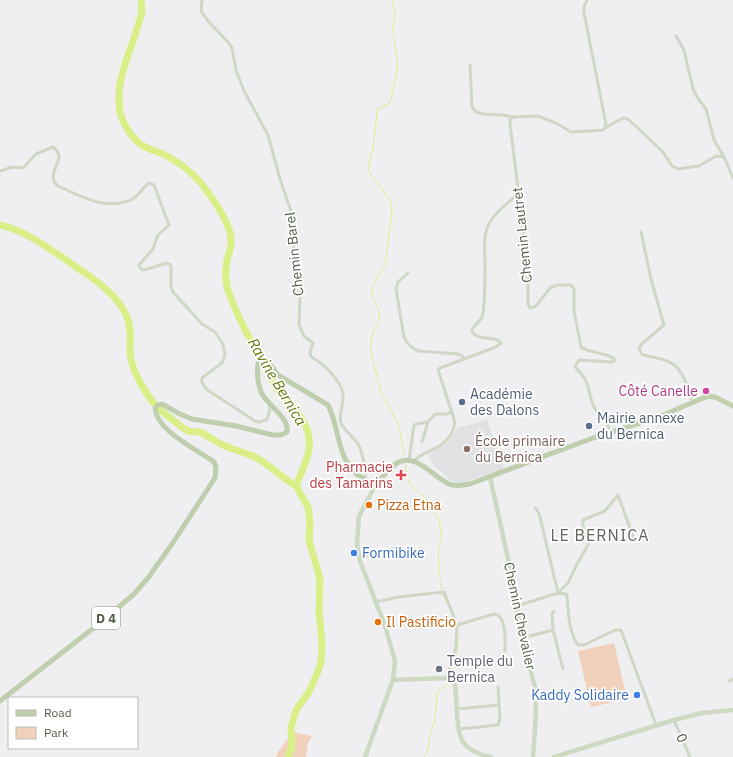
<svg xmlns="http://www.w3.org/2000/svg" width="733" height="757" font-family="'IBM Plex Sans',sans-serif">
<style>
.education{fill:#e0e1e3}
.green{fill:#f1d0bc}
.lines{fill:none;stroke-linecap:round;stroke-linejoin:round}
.stream{stroke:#daef88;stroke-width:1}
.river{stroke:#daef88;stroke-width:7}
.street{stroke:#cfd8c5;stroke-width:3}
.secondary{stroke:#cdd9c1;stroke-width:4.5}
.primary{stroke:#bfcfae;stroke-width:5}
.hotel-dot{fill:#d1479c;stroke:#fff;stroke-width:1.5}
.service-dot{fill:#5c6f8a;stroke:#fff;stroke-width:1.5}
.education-dot{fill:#8d6e63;stroke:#fff;stroke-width:1.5}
.health-dot{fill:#e0444e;stroke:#fff;stroke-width:1.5}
.food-dot{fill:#e8710a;stroke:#fff;stroke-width:1.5}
.shop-dot{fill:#3f7fe0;stroke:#fff;stroke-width:1.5}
.worship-dot{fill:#6b7280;stroke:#fff;stroke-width:1.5}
.labels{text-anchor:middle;stroke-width:3.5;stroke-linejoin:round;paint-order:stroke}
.shield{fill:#fff;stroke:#878e7e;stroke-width:1}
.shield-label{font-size:13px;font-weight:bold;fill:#535e47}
.street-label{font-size:14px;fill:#535e47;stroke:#fff}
.hotel-label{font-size:14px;fill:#b23c85;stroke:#fff;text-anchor:end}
.service-label{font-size:14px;fill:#4e5e75;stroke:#fff;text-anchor:start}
.education-label{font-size:14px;fill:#785e54;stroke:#fff;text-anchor:start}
.health-label{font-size:14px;fill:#be3a42;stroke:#fff;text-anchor:end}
.food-label{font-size:14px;fill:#c56008;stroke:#fff;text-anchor:start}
.shop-label{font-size:14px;fill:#366cbe;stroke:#fff;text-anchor:start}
.worship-label{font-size:14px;fill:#5b616d;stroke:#fff;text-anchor:start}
.water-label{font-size:15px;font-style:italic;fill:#62780a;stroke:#fff}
.quarter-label{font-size:16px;letter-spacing:1px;fill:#60655c;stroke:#fff}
</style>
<rect width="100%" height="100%" fill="#efeff2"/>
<polygon class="education" points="487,420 504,469 462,483 453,482 433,465 428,454 447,443 457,428"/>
<g class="green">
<polygon points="614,643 627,699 591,707 578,651"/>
<polygon points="293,732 312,736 308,743 306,757 276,757 278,752"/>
</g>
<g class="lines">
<g class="stream">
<polyline points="393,0 395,15 393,31 397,57 397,71 390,103 378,109 377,113 374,140 373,150 369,163 368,171 390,200 392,211 385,265 375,281 372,290 373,298 378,309 380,319 373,332 370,346 371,351 380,390 399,426 404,455"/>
<polyline points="405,464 407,476 411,485 427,500 439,520 442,537 438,549 439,575"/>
<polyline points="440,579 441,589"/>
<polyline points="442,594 447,603"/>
<polyline points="450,676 458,648 458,635"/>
<polyline points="424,757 429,747 430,734 435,721 437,692 445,686 449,681"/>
</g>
<g class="river">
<path d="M141,0L142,12L139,22C131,53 111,86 122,119C126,129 135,142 145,147C153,151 164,153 172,159C186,167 200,180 209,194C217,205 231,226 231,240C232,247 228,254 227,261C225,272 225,283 229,293C239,321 254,347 268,372C272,378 274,385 278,390C289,404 303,415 308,432C313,455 303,465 296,486L308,507L310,523L309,540L320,579L319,611L322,642L321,663L317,674L309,692L298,707L295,713L291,728L292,747L288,757"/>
<path d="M0,225C26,231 47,247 69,262C90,277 117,292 127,317C132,329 130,341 130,353C132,372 145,393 157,407C160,410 185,430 188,431C192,432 198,431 202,433C210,437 216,442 223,445C233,450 245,452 255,457C269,464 282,478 296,486"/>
</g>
<g class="street">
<path d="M202,0L201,11L208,21L228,42L232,48L236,70L244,91L268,135L280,179L292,214V235L300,297L299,325L304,336L313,343L310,352L311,357C323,363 342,381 343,395C344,405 338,414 341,423C344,431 354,437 358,444C363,453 366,470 365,480"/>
<polyline points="676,36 684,50 693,89 697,97 706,109 714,140 724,157"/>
<polyline points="470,65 472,107 476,112 483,114 503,115 513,117 538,116 558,124 571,132 603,130 605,128 606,124 584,13 584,7 587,0"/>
<path d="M513,117L510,120V124L528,270V305L530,308L536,306L550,288L557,285H571L574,289V311L581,347C590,354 609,352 615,360L612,362L579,360L575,366C578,372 584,375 586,381C590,391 590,400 595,409C600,417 608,422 611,433"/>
<polyline points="605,128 623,118 628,119 663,152 672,166 678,169 699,166 716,156 724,157 733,178"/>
<path d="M0,171L12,167L23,168L36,154L53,147C68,158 49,169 54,181C56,187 63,188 69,191C88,200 107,208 128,201C137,199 142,188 149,183L154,185L169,225L158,235L153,249L139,265L141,269L144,270L167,263L171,265V287L173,292L202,324L215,332L223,344L225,355L222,363L202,378V382L206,389L255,421L260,422L267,419L269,413L270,404"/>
<path d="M641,232L651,279L664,325L643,343L639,348L641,353L643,355C651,357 660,358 667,361C684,367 687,387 692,402"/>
<path d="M408,273L398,282L396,289L404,337C407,344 411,348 418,351L458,354L462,356L464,359"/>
<polyline points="422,442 428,422 435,414 446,414 452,412"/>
<polyline points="409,461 414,425 416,424 428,422"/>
<path d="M413,462C424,449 441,451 451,434C454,428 455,425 454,419L438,370L440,368L496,347L501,343L498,340C489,337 478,340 472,332V329L481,319L483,314C485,298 485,281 485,264C485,250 482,235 490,222C496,211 509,202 519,193"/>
<polyline points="535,508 539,513 558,593"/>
<polyline points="359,557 400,547"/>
<path d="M558,593L568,583L576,566L588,545C589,537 581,529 583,520L605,511L618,495L634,539"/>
<polyline points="376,602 398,597 444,592 457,625 456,647 447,678"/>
<path d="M517,606L558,593L566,594L567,596C568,610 569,634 578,645H584L615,630H621L656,725"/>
<path d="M457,625L494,614C507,615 505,641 505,651"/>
<polyline points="553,630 552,614 554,611"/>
<polyline points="522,638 553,630 563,669"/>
<polyline points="729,681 733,679"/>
<polyline points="498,687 499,705"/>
<polyline points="457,709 499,705 500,719 498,725 459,729"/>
<polyline points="674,720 690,757"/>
</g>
<g class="secondary">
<polyline points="490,477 511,572 522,638 535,687 536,713 533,757"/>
<path d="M393,680L447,678L453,680L455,686C457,700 456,725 461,738C465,749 480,755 491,757"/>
<polyline points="365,757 393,680 395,661 385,626 360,561 357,544 359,516 375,486"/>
<polyline points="554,757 674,720 702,713 733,710"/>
</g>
<path class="primary" d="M0,701L100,623L134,594L148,578L170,547L215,478L216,467L214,462C198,450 156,431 155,408L158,405L162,404L180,414L192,419L236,426L273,435H281L287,432C290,419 268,405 262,394C257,384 257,373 258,363L262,359L267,360L278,375L328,405C338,424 337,449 350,467C356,476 367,481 375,486C382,478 388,468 397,463C416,452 433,477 449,484C455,487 463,485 470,484L593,438L661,416L703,398L710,396L717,398L733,406"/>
</g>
<circle class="hotel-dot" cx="706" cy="391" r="4"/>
<g class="service-dot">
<circle cx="462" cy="402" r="4"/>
<circle cx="589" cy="426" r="4"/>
</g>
<circle class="education-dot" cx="467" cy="449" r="4"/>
<path class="health-dot" d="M399 469h4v4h4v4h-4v4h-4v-4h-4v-4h4z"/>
<g class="food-dot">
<circle cx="369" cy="505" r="4"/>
<circle cx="378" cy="622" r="4"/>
</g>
<g class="shop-dot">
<circle cx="354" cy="553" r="4"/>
<circle cx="637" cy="695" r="4"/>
</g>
<circle class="worship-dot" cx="439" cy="669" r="4"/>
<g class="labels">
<rect class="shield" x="92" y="607" width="28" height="22" rx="3"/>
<g class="shield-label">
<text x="106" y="623">D 4</text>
</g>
<g class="street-label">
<text transform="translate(522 235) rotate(-96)" y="5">Chemin Lautret</text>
<text transform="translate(294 254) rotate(-96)" y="5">Chemin Barel</text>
<text transform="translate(520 616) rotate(78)" y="5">Chemin Chevalier</text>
<text transform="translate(682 738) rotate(67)" y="5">0</text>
</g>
<g class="hotel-label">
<text x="698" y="396">Côté Canelle</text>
</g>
<g class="service-label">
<text x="470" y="399">Académie<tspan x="470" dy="16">des Dalons</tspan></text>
<text x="597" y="423">Mairie annexe<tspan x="597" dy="16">du Bernica</tspan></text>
</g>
<g class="education-label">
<text x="475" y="446">École primaire<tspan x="475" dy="16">du Bernica</tspan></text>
</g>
<g class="health-label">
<text x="393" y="472">Pharmacie<tspan x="393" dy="16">des Tamarins</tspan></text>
</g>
<g class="food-label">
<text x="377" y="510">Pizza Etna</text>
<text x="386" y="627">Il Pastificio</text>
</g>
<g class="shop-label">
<text x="362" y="558">Formibike</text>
<text x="629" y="700" text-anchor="end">Kaddy Solidaire</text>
</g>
<g class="worship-label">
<text x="447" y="666">Temple du<tspan x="447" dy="16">Bernica</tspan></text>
</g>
<g class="water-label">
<text transform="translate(277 382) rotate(59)" y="5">Ravine Bernica</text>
</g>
<g class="quarter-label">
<text x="600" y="541">LE BERNICA</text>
</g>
</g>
<rect x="8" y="697" width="130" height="52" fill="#ffffff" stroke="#babfb5"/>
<rect x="16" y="710" width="20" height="6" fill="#bfcfae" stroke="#babfb5"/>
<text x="44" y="717" font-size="12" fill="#535e47">Road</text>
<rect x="16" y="727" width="20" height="12" fill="#f1d0bc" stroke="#babfb5"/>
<text x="44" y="737" font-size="12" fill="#535e47">Park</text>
</svg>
